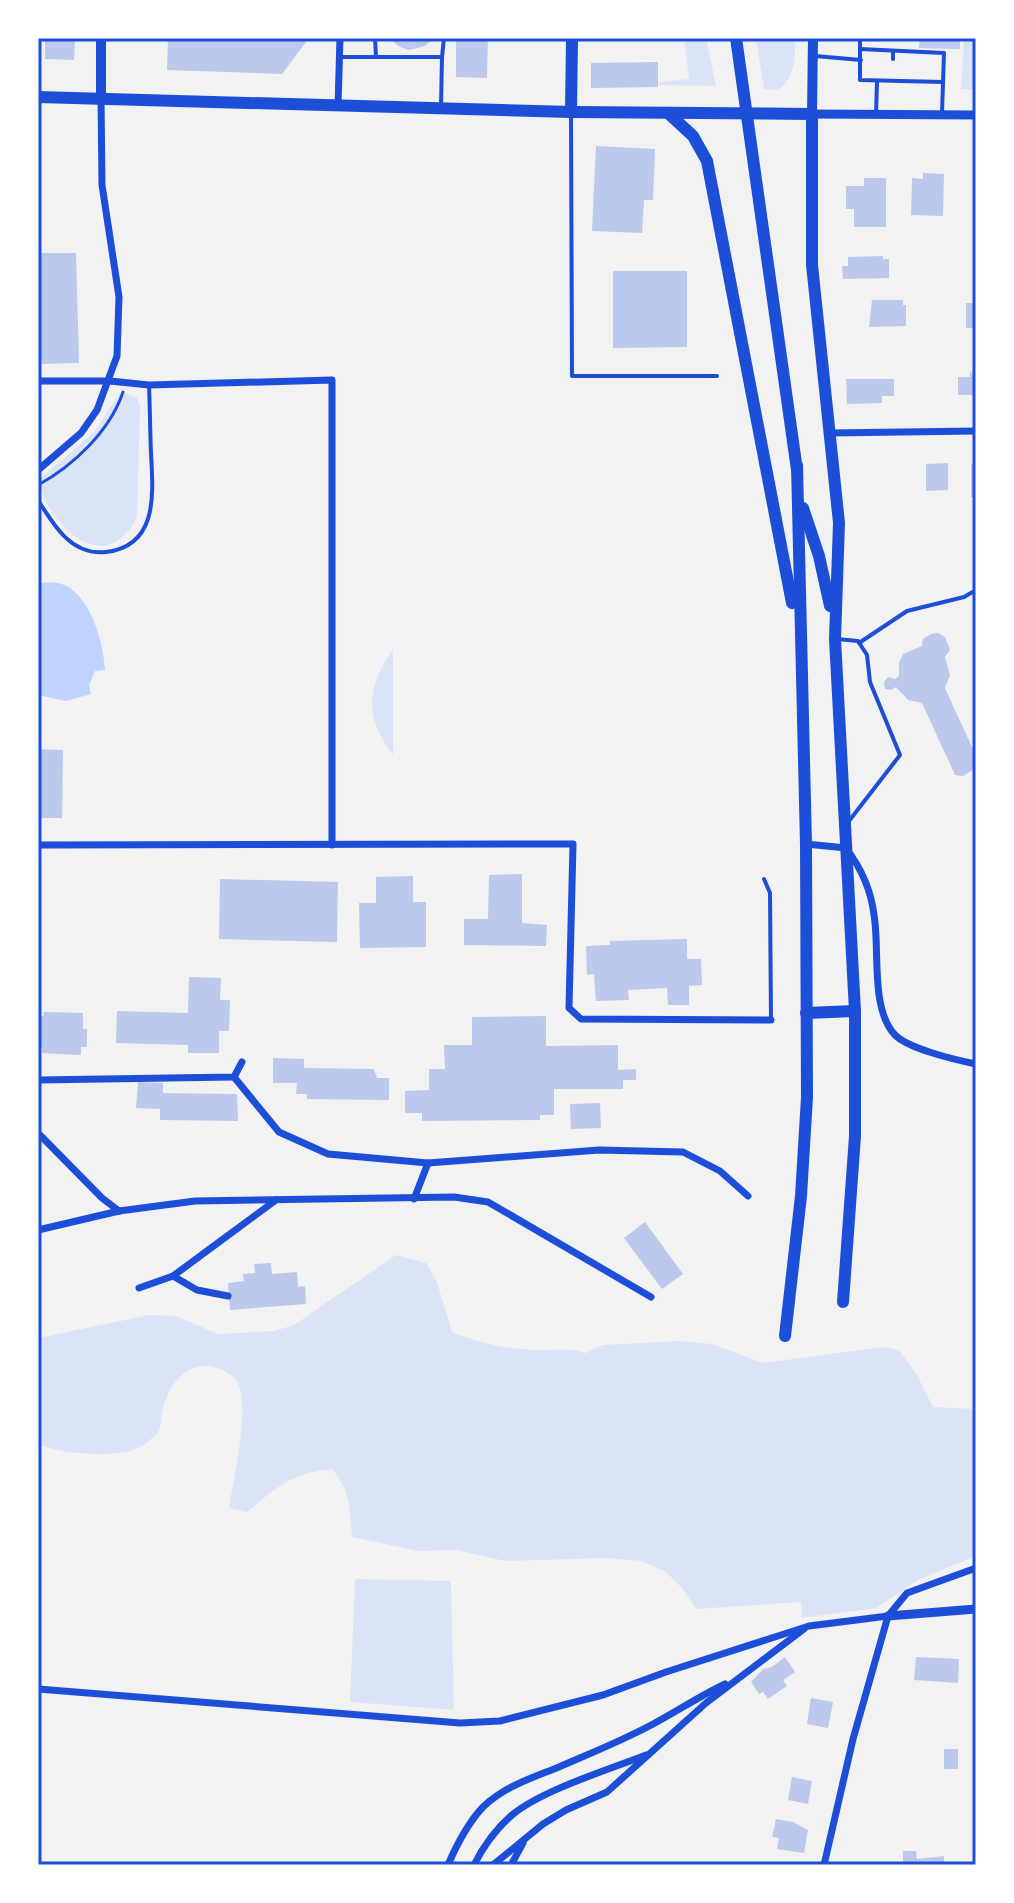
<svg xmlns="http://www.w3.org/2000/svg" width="1014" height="1903" font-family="Manrope,sans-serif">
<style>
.green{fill:#dbe4f7}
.water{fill:#bfd3fe}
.building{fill:#bdc9ec}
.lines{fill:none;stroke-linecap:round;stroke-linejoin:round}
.path{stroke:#1d4ed8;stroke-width:3}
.service{stroke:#1d4ed8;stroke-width:4}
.minor{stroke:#1d4ed8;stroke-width:7}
.tertiary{stroke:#1d4ed8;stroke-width:9}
.secondary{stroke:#1d4ed8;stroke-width:10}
.primary{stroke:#1d4ed8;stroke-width:12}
.neatline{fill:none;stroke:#1d4ed8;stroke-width:3}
</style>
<rect width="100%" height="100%" fill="#f2f2f2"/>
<g class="green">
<polygon points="684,38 706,38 716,86 659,85 660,82 689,79"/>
<path d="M756,38H795C795,59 796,76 778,90L764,89Z"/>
<polygon points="964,38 976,38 976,90 961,89"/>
<path d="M119,394H129L137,398L140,406L137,517C117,558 83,552 58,520C49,508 40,494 40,479L95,431Z"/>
<path d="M393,649V755C364,716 366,689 393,649Z"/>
<path d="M396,1255L426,1263L437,1282L452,1332C479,1343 506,1349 535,1350C557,1351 563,1347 586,1353L603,1345L679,1341L712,1344L763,1363L883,1347L899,1350L917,1375L933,1407L976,1409V1556L918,1580L876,1608L802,1618L801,1602L696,1609L682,1588L666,1572L641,1561L606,1558L505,1561L456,1550L418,1551L352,1537C350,1509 351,1492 332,1469C293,1472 276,1488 247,1512L229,1508C233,1481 252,1401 236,1380C229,1371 214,1365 203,1366C179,1369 167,1390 162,1413C161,1418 161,1427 159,1431C156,1435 145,1445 140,1447C118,1459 60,1454 38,1444V1338L149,1315L176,1316L218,1334L274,1331L294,1325Z"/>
<polygon points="355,1579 451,1581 454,1710 350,1702"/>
</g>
<path class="water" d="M38,583C44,583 52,582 58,583C89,589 104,643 105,670L95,671L89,685L91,694L66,701L38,695Z"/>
<g class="building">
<polygon points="45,38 75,38 74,60 45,59"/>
<polygon points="168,38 309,38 282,74 167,70"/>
<polygon points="388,38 434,38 425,46 409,50 400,47"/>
<polygon points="456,38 488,38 487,78 456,77"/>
<polygon points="920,38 960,38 960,49 919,48"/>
<polygon points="658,62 658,87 591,88 591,63"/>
<polygon points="596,146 655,149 653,200 644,200 642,233 592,231"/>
<polygon points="923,173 944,174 943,216 911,215 912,178 923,179"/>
<polygon points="864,178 886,178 886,227 854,227 854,209 846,209 846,186 864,186"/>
<polygon points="38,253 76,253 79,363 38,364"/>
<polygon points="883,256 883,259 889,259 889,278 843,279 842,266 848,266 848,257"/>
<polygon points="613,271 687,271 687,347 613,348"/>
<polygon points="872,300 903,300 903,305 906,305 906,326 869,327"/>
<rect x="966" y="303" width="10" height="25"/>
<polygon points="970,370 973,377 976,377 976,395 958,395 958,377 970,377"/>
<polygon points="846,379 894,379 894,396 882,396 882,403 847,404"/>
<polygon points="948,463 948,490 926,491 926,464"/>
<rect x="971" y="464" width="5" height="33"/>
<polygon points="938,633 945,637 950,650 945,657 950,675 945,688 976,756 976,768 963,776 955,775 922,703 908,700 896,687 891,690 885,689 884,682 888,677 895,679 899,676 899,663 903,654 922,646 923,639 931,634"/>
<polygon points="38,749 63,750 62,818 38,818"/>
<polygon points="522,874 522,923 547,925 546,946 464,945 464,919 488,919 489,875"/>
<polygon points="413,876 413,902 426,902 426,947 360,948 359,903 376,903 376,877"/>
<polygon points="220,879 338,882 337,942 219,939"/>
<polygon points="687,939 687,959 701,959 702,985 689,986 689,1005 668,1005 667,988 628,990 629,1000 596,1001 594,974 587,975 586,946 610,945 610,941"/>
<polygon points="189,977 221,978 220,1000 230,1000 229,1031 219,1031 219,1053 188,1053 188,1045 116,1043 117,1011 188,1013"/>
<polygon points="44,1012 83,1013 83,1029 87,1029 87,1047 81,1047 81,1055 42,1053 42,1047 38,1047 38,1016 43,1016"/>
<polygon points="546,1016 546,1046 618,1045 618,1070 636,1069 636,1080 623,1080 623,1089 554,1089 554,1115 540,1115 540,1120 422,1121 422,1113 405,1113 405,1091 429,1090 429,1069 445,1069 444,1045 472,1045 472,1017"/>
<polygon points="273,1058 304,1059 304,1068 374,1069 377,1078 389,1078 389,1100 307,1099 307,1094 296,1094 297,1083 273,1083"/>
<polygon points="138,1082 163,1083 163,1093 237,1094 238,1121 160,1120 160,1109 136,1108"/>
<polygon points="600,1103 601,1128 571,1129 570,1104"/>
<polygon points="645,1222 683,1274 662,1289 624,1238"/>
<polygon points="271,1263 272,1274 297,1272 298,1287 305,1286 306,1304 230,1310 228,1283 244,1281 243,1274 255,1273 254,1264"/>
<polygon points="785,1657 795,1672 783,1680 787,1686 768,1699 763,1692 759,1694 751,1682 763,1669 772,1667"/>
<polygon points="916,1657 959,1659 958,1683 914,1680"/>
<polygon points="811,1698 833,1702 828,1728 807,1724"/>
<rect x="944" y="1749" width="14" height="20"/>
<polygon points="792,1777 812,1781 808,1804 788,1800"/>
<polygon points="776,1819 793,1822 808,1830 804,1853 777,1849 779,1838 772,1837"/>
<polygon points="903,1851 916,1851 917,1859 944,1856 944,1865 903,1865"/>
</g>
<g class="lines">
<path class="path" d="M38,485C73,466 110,431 123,392"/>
<g class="service">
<polyline points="375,38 376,57"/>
<polyline points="860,38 860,49"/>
<polyline points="815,56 861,60"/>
<polyline points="340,57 442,57 441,106"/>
<polyline points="442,57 444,38"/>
<polyline points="893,59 893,51"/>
<polyline points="942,113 944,53 860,49 860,80 943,82"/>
<polyline points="571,115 572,376 717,376"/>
<polyline points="876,115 877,82"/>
<path d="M38,500C54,526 72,556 106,552C159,546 153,492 151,453C150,431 150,408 149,385"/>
<polyline points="837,639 858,641 867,655 870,682 900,755 849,821"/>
<polyline points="859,643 907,611 964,597 976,590"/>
<polyline points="764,879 770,893 771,1020"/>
</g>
<g class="minor">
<polyline points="338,106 340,38"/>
<polyline points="38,381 110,381 149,385 332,380 332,845"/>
<polyline points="829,433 976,431"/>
<polyline points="38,470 81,433 97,410 117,356 119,297 102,185 101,98"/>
<path d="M806,844L846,848C861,868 871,889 874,915C880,948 870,1009 895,1035C909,1049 956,1060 976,1064"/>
<polyline points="38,845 573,844 569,1008 581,1019 771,1020"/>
<polyline points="234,1077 279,1132 328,1154 428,1163 599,1150 683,1152 720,1171 748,1196"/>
<polyline points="38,1080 234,1077 242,1062"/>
<polyline points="38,1133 102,1198 119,1211"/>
<polyline points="414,1199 428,1163"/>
<polyline points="38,1230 119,1211 195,1201 454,1197 488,1202 651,1297"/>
<polyline points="173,1276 276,1200"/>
<polyline points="139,1288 173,1276 197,1290 228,1296"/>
<polyline points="38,1689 460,1723 500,1721 603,1695 666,1672 809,1626 888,1616"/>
<path d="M448,1865C457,1844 467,1824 483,1807C505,1786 532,1778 559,1767C591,1753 624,1740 655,1723C679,1710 700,1696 725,1684"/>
<path d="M474,1865C483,1847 497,1828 512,1815C542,1790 608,1770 646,1755"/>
<polyline points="493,1865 543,1824 566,1810 607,1792 706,1703 804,1629"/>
<polyline points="511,1865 523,1843"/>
<polyline points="824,1865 853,1739 888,1616 907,1593 976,1568"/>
</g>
<g class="tertiary">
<polyline points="812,114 976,115"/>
<polyline points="888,1616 976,1609"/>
</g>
<g class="secondary">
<polyline points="101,38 101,98"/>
<polyline points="812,114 813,38"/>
</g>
<g class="primary">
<polyline points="736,38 797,470"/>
<polyline points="38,97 571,112 812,114 812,265 839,523 835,639 855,1011 855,1136 843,1302"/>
<polyline points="571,112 572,38"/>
<polyline points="668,113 693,136 707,161 792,603"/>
<polyline points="803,508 819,556 830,606"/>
<polyline points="806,1013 855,1011"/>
<polyline points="785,1336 801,1196 807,1097 806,844 797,465"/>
</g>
</g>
<rect width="1014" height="1903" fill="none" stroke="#ffffff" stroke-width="80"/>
<rect x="40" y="40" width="934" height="1823" class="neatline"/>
</svg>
